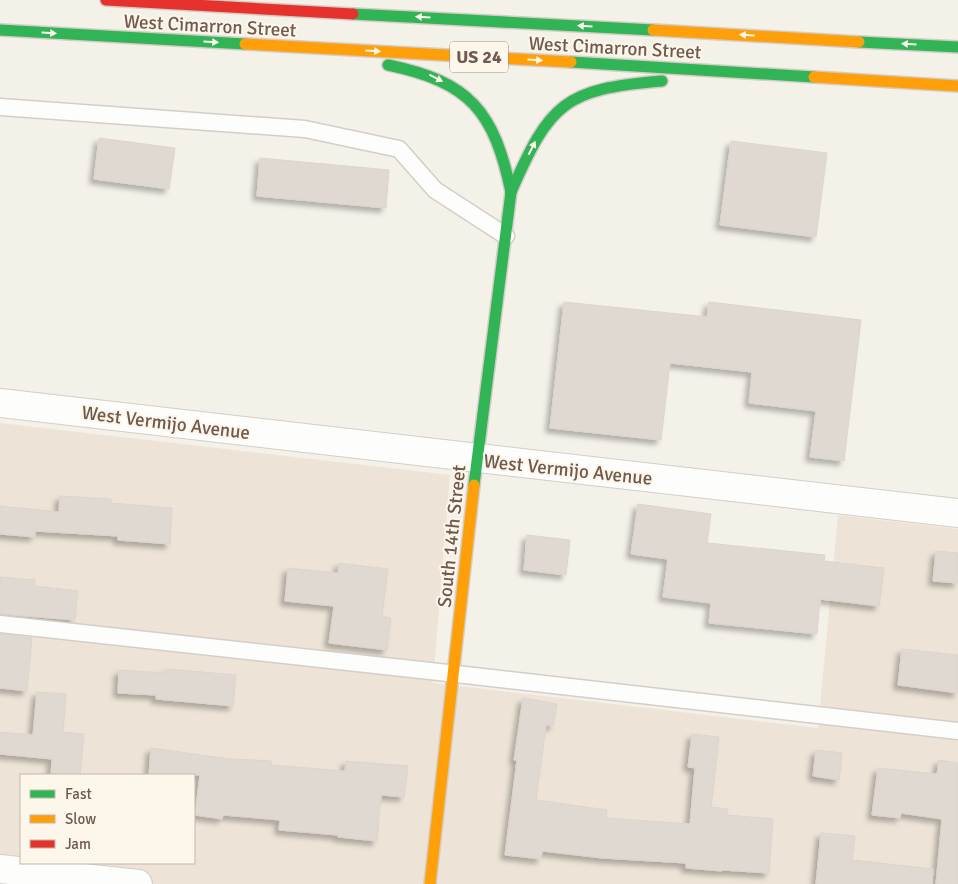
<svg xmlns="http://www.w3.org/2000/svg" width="958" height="884" font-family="Signika,sans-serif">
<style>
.residential{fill:#ede4d7;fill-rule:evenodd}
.building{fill:#e0d9d2;stroke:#ddd4cc;filter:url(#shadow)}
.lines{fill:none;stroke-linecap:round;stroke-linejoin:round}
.lane-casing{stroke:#d3cec7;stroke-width:19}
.street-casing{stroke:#d3cec7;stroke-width:30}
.fast-casing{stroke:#d3cdc6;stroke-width:14}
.slow-casing{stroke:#d3cdc6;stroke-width:14}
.jam-casing{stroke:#d3cdc6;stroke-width:14}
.lane{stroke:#fdfdfc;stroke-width:16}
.street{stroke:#fdfdfc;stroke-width:28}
.fast{stroke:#30b455;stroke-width:11}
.slow{stroke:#ff9f0a;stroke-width:11}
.jam{stroke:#e5322d;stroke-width:11}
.oneway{fill:#fdf6ea}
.labels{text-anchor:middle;stroke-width:4;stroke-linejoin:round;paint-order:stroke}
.shield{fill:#fdf6ea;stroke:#9a897c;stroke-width:1}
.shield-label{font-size:18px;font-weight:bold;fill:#6f5a4d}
.street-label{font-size:19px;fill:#6f5a4d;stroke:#fdf6ea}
</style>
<defs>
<filter id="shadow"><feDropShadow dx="-4.5" dy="4.5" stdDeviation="2.5" flood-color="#0004"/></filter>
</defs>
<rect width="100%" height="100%" fill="#f4f1e9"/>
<path class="residential" d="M0,423L450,475L433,683L818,728L838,515L958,529V884H0ZM21,775H194V863H21Z"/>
<g class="building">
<polygon points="99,138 175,148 169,189 94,179"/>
<polygon points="731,141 827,153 816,237 720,225"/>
<polygon points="260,158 389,170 386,208 257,196"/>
<polygon points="564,302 707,317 709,302 861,320 844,461 810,457 816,411 749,403 752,372 670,363 661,440 550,428"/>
<polygon points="60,496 111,499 111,503 172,508 170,544 118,540 118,536 35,531 35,537 0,534 0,506 59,512"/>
<polygon points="638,504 711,514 707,543 825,555 824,561 884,568 879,606 820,599 817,634 709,623 711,603 663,597 668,559 631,554"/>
<polygon points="527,535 570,540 566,575 524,570"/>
<polygon points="936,551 958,553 958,583 933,581"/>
<polygon points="339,563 388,569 382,616 391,618 387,650 329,643 334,606 285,601 288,568 338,573"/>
<polygon points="0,577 35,580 34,586 78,591 75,620 0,614"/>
<polygon points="0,634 32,638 27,691 0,688"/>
<polygon points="902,649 958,655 958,693 898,685"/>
<polygon points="167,669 236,675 233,706 156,699 156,695 118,693 119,670 167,673"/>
<polygon points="37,692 66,694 63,732 84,734 80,775 51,775 52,759 0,754 0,732 33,735"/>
<polygon points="523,698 557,704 553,726 546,725 536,800 607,810 606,818 690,824 695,768 688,767 692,734 719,737 711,807 728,809 727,815 773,819 769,873 722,870 722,871 686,868 686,863 602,858 542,851 541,859 505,855 517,760 514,760"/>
<polygon points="151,748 237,760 238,759 271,761 271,765 345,771 346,761 408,766 404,797 381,795 377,841 338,837 338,835 279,830 280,820 223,815 222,819 195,815 200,775 149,775"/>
<polygon points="816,750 842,753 839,780 813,776"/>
<polygon points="939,760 958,763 958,884 936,884 942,819 901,813 900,818 872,815 878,768 937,774"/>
<polygon points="821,833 855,836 852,860 933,869 932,884 816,884"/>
</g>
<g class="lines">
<defs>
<g id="lane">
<polyline points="0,107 305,129 399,149 435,190 506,236"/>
<polyline points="0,624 430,671 958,731"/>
</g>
<g id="street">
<polyline points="0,403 958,513"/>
<polyline points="0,869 138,884"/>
</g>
<g id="fast">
<polyline points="353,14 653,30"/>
<polyline points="0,30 245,44"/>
<polyline points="859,42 958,47"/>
<polyline points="571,62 814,77"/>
<path d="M388,65C470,82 494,111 511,192"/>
<path d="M511,192C550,103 564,89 662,81"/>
<polyline points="474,485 511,192"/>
</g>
<g id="slow">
<polyline points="653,30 859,42"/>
<polyline points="245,44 571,62"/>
<polyline points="814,77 958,86"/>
<polyline points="430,884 474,485"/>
</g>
<polyline id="jam" points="106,0 353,14"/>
</defs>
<use href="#lane" class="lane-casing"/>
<use href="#street" class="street-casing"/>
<use href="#fast" class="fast-casing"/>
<use href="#slow" class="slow-casing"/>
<use href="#jam" class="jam-casing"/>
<use href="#lane" class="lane"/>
<use href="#street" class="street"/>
<use href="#fast" class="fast"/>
<use href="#slow" class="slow"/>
<use href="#jam" class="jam"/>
</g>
<defs><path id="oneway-solid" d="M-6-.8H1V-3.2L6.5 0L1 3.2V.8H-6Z" transform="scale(1.25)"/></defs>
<g class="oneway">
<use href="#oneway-solid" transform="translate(423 17) rotate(-177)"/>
<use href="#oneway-solid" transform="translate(585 26) rotate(-177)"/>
<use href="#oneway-solid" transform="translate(49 33) rotate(3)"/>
<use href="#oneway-solid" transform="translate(747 35) rotate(-177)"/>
<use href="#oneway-solid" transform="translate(211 42) rotate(3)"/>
<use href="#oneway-solid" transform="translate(909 44) rotate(-177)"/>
<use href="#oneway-solid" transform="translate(373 51) rotate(3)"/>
<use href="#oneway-solid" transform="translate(535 60) rotate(3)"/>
<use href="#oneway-solid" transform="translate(436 78) rotate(27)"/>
<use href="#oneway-solid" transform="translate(532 148) rotate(-63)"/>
</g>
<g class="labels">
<rect class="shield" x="450" y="41.5" width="58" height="31" rx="4"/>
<g class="shield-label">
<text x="479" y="63">US 24</text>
</g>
<g class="street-label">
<text transform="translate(210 25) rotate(3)" y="7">West Cimarron Street</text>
<text transform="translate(615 47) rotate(3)" y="7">West Cimarron Street</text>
<text transform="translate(166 422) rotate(7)" y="7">West Vermijo Avenue</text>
<text transform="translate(568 469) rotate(6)" y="7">West Vermijo Avenue</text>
<text transform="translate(451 536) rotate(-84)" y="7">South 14th Street</text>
</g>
</g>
<rect x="20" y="774" width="175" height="90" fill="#fdf6ea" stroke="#c4b8ab"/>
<rect x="30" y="790" width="25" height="8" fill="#30b455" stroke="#c4b8ab"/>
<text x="65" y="799" font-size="15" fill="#6f5a4d">Fast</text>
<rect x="30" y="815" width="25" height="8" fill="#ff9f0a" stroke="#c4b8ab"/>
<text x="65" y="824" font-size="15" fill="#6f5a4d">Slow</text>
<rect x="30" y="840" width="25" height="8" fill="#e5322d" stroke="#c4b8ab"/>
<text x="65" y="849" font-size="15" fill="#6f5a4d">Jam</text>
</svg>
